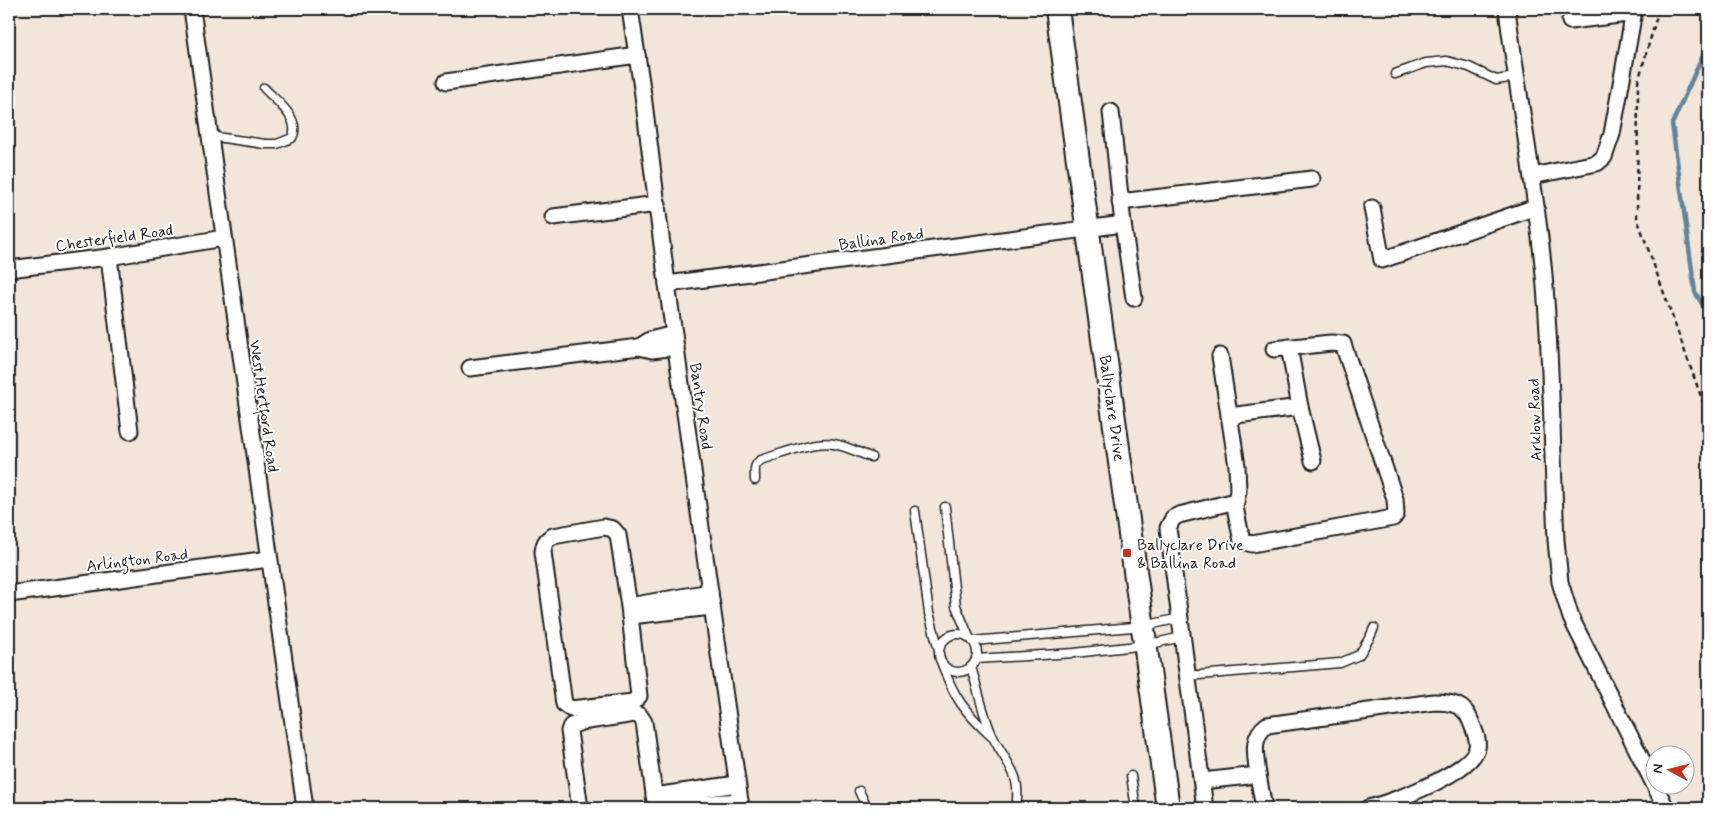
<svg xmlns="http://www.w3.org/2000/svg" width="1717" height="817" font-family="Mynerve,sans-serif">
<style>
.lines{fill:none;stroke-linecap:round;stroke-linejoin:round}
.stream{stroke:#62849b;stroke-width:4.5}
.lane-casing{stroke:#1c1c1c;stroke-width:11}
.street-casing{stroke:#1c1c1c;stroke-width:19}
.secondary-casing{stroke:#1c1c1c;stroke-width:26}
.path{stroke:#1c1c1c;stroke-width:2.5;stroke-dasharray:5 4;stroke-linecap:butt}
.lane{stroke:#fff;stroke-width:8}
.street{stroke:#fff;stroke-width:15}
.secondary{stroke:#fff;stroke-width:22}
.poi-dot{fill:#c8321e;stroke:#fff;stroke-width:2}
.labels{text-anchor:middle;stroke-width:4;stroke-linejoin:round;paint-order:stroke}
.street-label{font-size:16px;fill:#1c1c1c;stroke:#fff}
.poi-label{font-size:16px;fill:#1c1c1c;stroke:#fff;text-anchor:start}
</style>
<rect width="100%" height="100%" fill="#f2e6db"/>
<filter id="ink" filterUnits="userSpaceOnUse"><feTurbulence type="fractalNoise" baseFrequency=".02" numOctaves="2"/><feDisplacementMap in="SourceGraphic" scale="10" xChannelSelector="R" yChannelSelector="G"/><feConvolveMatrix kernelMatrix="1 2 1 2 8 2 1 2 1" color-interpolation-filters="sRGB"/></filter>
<g filter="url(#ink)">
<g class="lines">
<polyline class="stream" points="1708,44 1672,124 1695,292 1708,314"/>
<defs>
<g id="lane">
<polyline points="1395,74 1426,63 1447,61 1469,67 1496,80 1516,77"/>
<path d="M209,136L265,144H277L292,138C302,119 276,101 264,88"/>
<path d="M755,480C755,471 753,465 761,460C782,454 813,440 834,444C846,446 859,453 871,457"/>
<polyline points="945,507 956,606 969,637"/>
<polyline points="915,511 929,613 939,650"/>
<circle cx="958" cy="653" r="19"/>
<polyline points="973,641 1144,626 1180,618"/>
<polyline points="976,659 1074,653 1146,645 1182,637"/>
<path d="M942,664C954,698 965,712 991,736"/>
<path d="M971,667C978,689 983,716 993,737C1007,766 1022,772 1016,808"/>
<polyline points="1187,676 1340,663 1359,655 1370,637 1374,628"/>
<polyline points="1131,776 1136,808"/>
<polyline points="859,791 867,808"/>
</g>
<g id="street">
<polyline points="192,9 305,808"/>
<polyline points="630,9 643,95 667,284 710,592 741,808"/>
<path d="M1507,9C1518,98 1536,186 1544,275C1552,363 1552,452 1556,540L1560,582L1571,618L1666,808"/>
<polyline points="446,82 637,55"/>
<polyline points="1111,112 1123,224 1134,298"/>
<polyline points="1532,176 1597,163 1604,157 1612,134 1633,17 1631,14 1628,14 1570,21"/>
<polyline points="1120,202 1312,179"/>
<polyline points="1372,208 1382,260 1536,207"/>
<polyline points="553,217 658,204"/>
<polyline points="109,257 130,431"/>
<polyline points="9,269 109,257 224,238"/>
<polyline points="667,284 1123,224"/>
<polyline points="639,347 650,340 674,334"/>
<polyline points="1220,356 1237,466 1238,491 1235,507 1242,541 1252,544 1393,518 1396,514 1395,499 1343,344 1331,343 1274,349"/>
<polyline points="470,368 639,347 652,350 676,347"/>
<polyline points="1300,407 1313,461"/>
<polyline points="1229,416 1300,407 1289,347"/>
<path d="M604,527L613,529L618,535L629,606L639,696L633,702L571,709L564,704L543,552C544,544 545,540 553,536Z"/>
<polyline points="9,594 269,559"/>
<polyline points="629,606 710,592"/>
<polyline points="630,616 712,607"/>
<polyline points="1258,775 1264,808"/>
<path d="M1202,781L1258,775C1256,757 1250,737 1267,725L1434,702C1451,702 1465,704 1471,722C1474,730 1479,739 1477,748C1471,773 1391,803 1368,808"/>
<polyline points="654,796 737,784"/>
<polyline points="655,807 740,801"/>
<polyline points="580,808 569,731 571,726 581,722 635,714 640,716 644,722 656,808"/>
<polyline points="1205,808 1168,528 1173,518 1179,515 1236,501"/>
</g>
<polyline id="secondary" points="1057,9 1168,808"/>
</defs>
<use href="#lane" class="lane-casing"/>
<use href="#street" class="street-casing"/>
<use href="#secondary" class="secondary-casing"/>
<polyline class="path" points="1659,9 1638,82 1637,218 1708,416"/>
<use href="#lane" class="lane"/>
<use href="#street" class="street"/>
<use href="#secondary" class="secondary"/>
</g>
</g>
<rect class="poi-dot" x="1122" y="548" width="10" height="10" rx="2.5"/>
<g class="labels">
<g class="street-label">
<text transform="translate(114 237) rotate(-8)" y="6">Chesterfield Road</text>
<text transform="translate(881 238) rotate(-8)" y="6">Ballina Road</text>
<text transform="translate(265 406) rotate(82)" y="6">West Hertford Road</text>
<text transform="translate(702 406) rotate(82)" y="6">Bantry Road</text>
<text transform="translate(1113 408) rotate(82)" y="6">Ballyclare Drive</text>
<text transform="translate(1534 420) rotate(-92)" y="6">Arklow Road</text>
<text transform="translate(137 559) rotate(-7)" y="6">Arlington Road</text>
</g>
<g class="poi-label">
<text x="1137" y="550">Ballyclare Drive<tspan x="1137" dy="18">&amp; Ballina Road</tspan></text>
</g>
</g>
<rect width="1717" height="817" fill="none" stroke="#fff" stroke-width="30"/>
<rect x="15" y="15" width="1687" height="787" fill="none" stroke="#1c1c1c" stroke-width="2" filter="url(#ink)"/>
<g transform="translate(1670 770) rotate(277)"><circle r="24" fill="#ffffff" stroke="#a4a4a4"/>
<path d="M0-4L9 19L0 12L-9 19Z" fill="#c8321e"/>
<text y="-8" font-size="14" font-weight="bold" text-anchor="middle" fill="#1c1c1c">N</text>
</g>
</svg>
